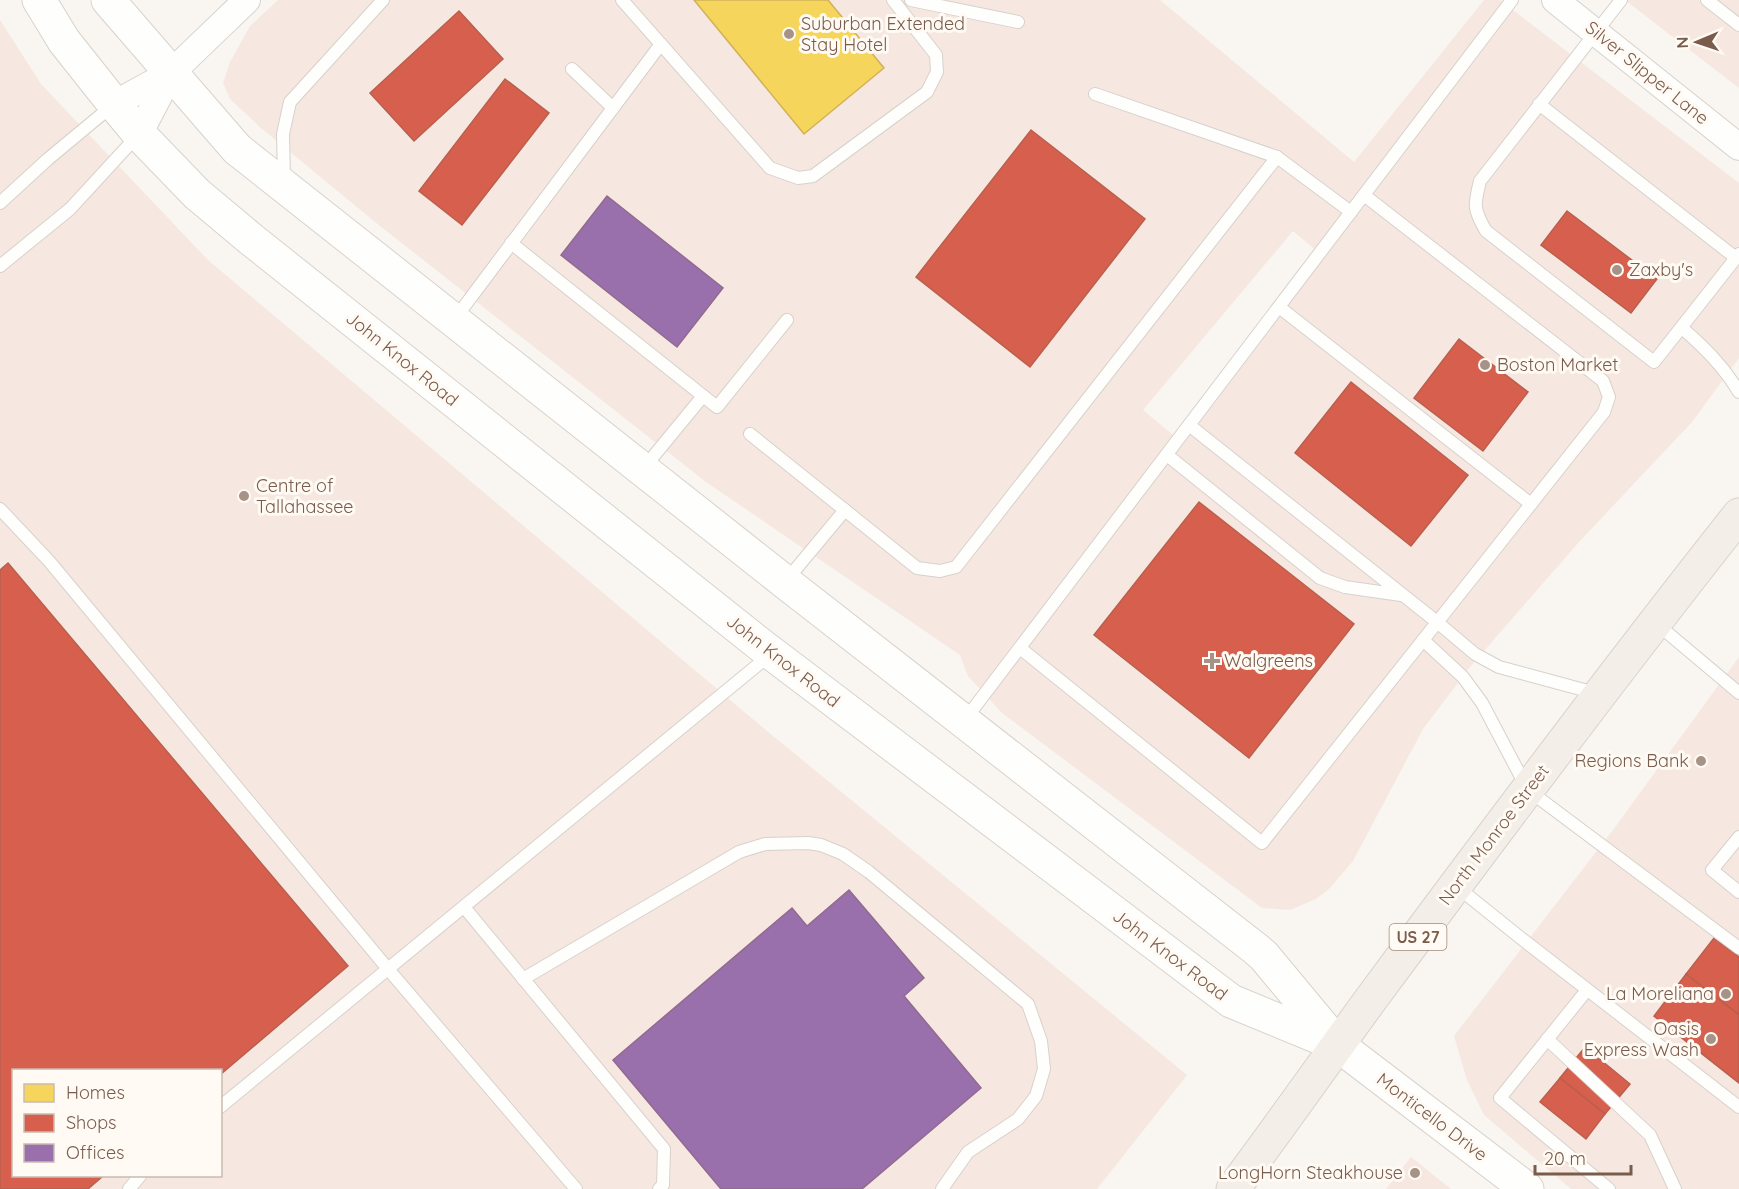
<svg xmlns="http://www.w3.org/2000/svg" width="1739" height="1189" font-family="Quicksand,sans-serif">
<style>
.commercial{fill:#f6e8e1;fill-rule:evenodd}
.homes{fill:#f6d55c;stroke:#d1b158;stroke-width:1.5}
.shops{fill:#d6604d;stroke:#ba5f4d;stroke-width:1.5}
.offices{fill:#9970ab;stroke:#906a8f;stroke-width:1.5}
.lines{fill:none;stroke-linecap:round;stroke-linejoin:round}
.lane-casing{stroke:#d7d1cb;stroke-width:14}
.street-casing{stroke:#d7d1cb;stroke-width:28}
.secondary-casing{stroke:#d9d2cb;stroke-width:35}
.primary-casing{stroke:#dad1cc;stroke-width:35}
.lane{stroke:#fefefd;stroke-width:12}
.street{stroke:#fefefd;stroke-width:26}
.secondary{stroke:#fefefd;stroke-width:33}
.primary{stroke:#f3eee8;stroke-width:33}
.poi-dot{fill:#a69286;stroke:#fffaf3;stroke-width:2}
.labels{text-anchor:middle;stroke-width:6;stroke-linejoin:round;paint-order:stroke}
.shield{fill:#fffaf3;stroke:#a28b7f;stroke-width:1.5}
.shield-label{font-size:16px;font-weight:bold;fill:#7a5c4d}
.poi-label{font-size:18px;fill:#7a5c4d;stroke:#fffaf3;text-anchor:start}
.street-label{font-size:18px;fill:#7a5c4d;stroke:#fffaf3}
</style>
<rect width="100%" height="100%" fill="#f9f5f0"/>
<g class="commercial">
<path d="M278,0H1160L1354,162L1484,0H1500L1739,183V358L1692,422L1579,542L1470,667L1423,729L1353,861L1328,890L1316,899L1290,910L1262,908L1002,713L968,676L960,655L706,482L380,226L261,128L230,99L223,83L230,62L250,26ZM1293,231L1319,253L1178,439L1143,410Z"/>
<polygon points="1625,0 1739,0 1739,88"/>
<path d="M0,20L41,84L208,260L767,731L1187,1075L1097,1189H0ZM14,1070H220V1176H14Z"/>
<polygon points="1739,657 1739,1189 1571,1189 1484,1115 1467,1080 1454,1036 1613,830"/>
<polygon points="1411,1157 1451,1189 1386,1189"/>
</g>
<polygon class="homes" points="694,0 828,0 884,68 804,134"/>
<g class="shops">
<polygon points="459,11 503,59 414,141 370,93"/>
<polygon points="505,79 549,113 462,225 419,191"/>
<polygon points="1031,130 1145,219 1030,367 916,277"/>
<polygon points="1567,211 1657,279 1631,313 1541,245"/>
<polygon points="1459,339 1528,392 1483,451 1414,398"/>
<polygon points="1351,382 1468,475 1411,546 1295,453"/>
<polygon points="1199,502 1354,624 1249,758 1094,635"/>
<polygon points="8,563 348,966 220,1075 220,1070 14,1070 14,1176 103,1176 88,1189 0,1189 0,570"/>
<polygon points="1714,938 1739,957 1739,1015 1686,974"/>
<polygon points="1686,974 1739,1015 1739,1083 1654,1016"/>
<polygon points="1585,1047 1630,1084 1605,1114 1560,1078"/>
<polygon points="1560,1078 1605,1114 1586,1139 1540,1102"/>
</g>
<g class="offices">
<polygon points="607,196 723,288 677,347 561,255"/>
<polygon points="849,890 924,978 904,996 981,1088 862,1189 721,1189 613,1060 792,908 807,926"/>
</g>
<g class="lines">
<defs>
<g id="lane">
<polyline points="622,0 770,168 798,178 813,176 927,92 937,72 936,55 893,0"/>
<polyline points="911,0 1018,22"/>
<path d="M1621,0L1480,181C1474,205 1473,209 1486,231L1654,362L1739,254"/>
<polyline points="1707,0 1739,25"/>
<polyline points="572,69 613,108"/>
<polyline points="1095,94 1277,157 1351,212"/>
<polyline points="1539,104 1736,258"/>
<polyline points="284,179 283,134 290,102 383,0"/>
<polyline points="0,203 48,159 113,105"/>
<polyline points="511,243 717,407 787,320"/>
<polyline points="0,266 70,209 138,135"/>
<polyline points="1279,307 1531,504"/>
<polyline points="454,320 661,44"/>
<path d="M1682,328C1705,348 1723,366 1739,392"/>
<polyline points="1189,425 1437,622 1475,654 1499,667 1599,694"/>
<polyline points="750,434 917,568 940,571 956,567 1277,157"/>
<polyline points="1167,455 1320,578 1345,587 1401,595"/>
<polyline points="643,469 703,396"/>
<polyline points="0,509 49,561 388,969 576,1189"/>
<polyline points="785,582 845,510"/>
<polyline points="1657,624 1739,693"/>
<polyline points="1423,640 1463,677 1482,703 1528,790 1739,948"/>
<polyline points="1020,648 1262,843 1604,412 1609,397 1603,381 1364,195"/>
<polyline points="964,721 1512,0"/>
<polyline points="1739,837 1712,870 1739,892"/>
<polyline points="1456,886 1522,939 1739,1107"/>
<polyline points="464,907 664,1149 663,1185 659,1189"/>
<polyline points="523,979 739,852 765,844 808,843 821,845 843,854 869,872 1028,1004 1041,1041 1044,1069 1036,1096 1018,1119 968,1152 942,1189"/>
<polyline points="1587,990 1500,1098 1609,1189"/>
<polyline points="1547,1039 1650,1135 1675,1189"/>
<polyline points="220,1107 771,654"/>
<polyline points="129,1189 140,1176"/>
</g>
<g id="street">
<polyline points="1555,0 1739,147"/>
<polyline points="114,104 171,73"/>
<polyline points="139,134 171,73 247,0"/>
</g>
<g id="secondary">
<polyline points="39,0 64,41 114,104 139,134 197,194 252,240 762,646 1231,1001 1333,1043"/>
<polyline points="108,0 237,149 785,582 1256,949 1264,956 1338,1045 1527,1189"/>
</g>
<path id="primary" d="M1233,1189C1281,1125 1327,1059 1374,995C1494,833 1614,673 1739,515"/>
</defs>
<use href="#lane" class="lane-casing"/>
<use href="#street" class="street-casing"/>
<use href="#secondary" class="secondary-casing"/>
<use href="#primary" class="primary-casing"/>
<use href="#lane" class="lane"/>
<use href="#street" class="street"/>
<use href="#secondary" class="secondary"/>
<use href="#primary" class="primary"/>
</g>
<g class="poi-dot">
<circle cx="789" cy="34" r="6"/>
<circle cx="1617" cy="270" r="6"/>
<circle cx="1485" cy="365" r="6"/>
<circle cx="244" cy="496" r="6"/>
<path d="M1209 652h6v6h6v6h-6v6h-6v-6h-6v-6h6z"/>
<circle cx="1701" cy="761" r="6"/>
<circle cx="1726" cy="994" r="6"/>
<circle cx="1711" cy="1039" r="6"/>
<circle cx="1415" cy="1173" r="6"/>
</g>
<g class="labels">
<rect class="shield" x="1389.5" y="924" width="57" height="26" rx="4.5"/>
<g class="shield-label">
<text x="1418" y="943">US 27</text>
</g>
<g class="poi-label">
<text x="801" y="30">Suburban Extended<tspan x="801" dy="21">Stay Hotel</tspan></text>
<text x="1629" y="276">Zaxby's</text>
<text x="1497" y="371">Boston Market</text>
<text x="256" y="492">Centre of<tspan x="256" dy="21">Tallahassee</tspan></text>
<text x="1224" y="667">Walgreens</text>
<text x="1689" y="767" text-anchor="end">Regions Bank</text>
<text x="1714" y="1000" text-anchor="end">La Moreliana</text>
<text x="1699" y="1035" text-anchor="end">Oasis<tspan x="1699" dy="21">Express Wash</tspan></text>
<text x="1403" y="1179" text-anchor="end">LongHorn Steakhouse</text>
</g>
<g class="street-label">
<text transform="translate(1647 73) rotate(39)" y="6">Silver Slipper Lane</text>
<text transform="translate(402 359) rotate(39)" y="6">John Knox Road</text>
<text transform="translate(783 661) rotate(38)" y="6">John Knox Road</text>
<text transform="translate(1494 835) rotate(-53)" y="6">North Monroe Street</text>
<text transform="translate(1170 955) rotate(37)" y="6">John Knox Road</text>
<text transform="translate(1432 1117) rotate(37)" y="6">Monticello Drive</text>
</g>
</g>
<rect x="12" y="1069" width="210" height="108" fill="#fffaf3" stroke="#cabbb1" stroke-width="1.5"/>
<rect x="24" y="1084" width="30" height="18" fill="#f6d55c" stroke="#cabbb1" stroke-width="1.5"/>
<text x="66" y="1099" font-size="18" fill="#7a5c4d">Homes</text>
<rect x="24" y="1114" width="30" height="18" fill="#d6604d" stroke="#cabbb1" stroke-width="1.5"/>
<text x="66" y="1129" font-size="18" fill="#7a5c4d">Shops</text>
<rect x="24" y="1144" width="30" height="18" fill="#9970ab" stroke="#cabbb1" stroke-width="1.5"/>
<text x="66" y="1159" font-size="18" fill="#7a5c4d">Offices</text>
<g transform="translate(1697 42) rotate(268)" stroke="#fffaf3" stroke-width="4.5" paint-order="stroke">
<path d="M0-4.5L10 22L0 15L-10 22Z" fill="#7a5c4d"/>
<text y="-9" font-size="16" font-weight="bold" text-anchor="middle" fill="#7a5c4d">N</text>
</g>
<path d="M1535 1165v9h96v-9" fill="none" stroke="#7a5c4d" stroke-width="3"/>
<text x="1544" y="1165" font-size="18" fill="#7a5c4d" stroke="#fffaf3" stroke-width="4.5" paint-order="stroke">20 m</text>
</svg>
